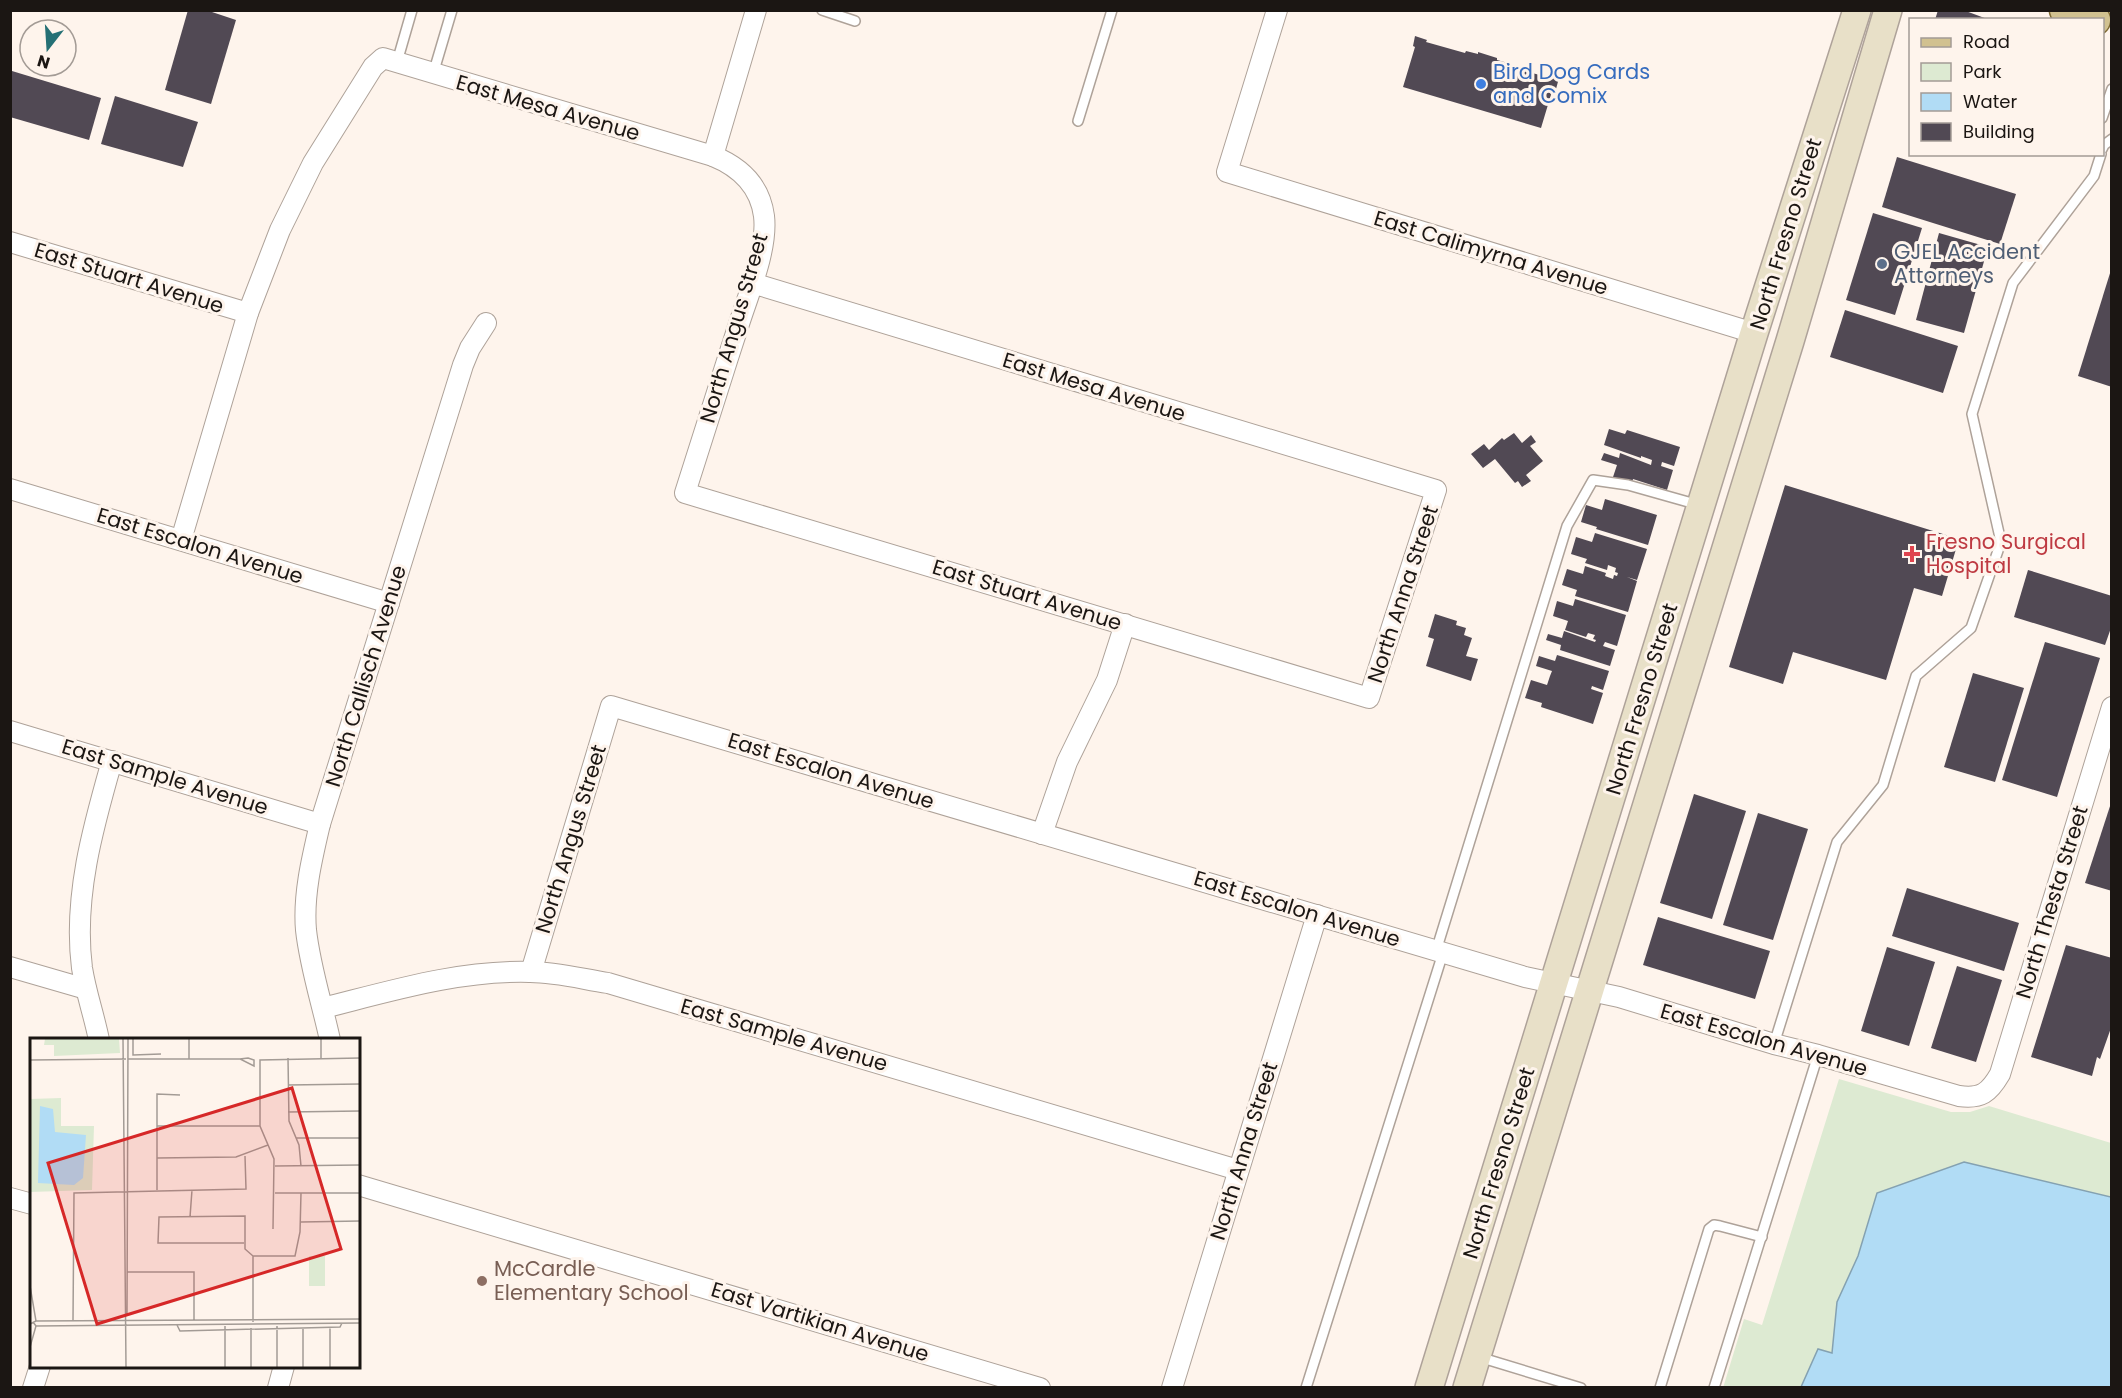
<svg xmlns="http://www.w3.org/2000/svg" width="2122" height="1398" font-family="Poppins,sans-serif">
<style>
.green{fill:#ddead2}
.water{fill:#b1dcf5;stroke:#84a1b1;stroke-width:1.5}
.building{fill:#514954}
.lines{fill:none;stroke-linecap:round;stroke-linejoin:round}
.lane-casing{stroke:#aea299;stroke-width:12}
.street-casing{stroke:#aea299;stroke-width:22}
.secondary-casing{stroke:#aea299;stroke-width:30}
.primary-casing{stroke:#7e6a34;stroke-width:33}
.lane{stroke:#fff;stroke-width:9}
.street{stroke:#fff;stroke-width:20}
.secondary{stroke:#e8e0c8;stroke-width:27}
.primary{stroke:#d1c190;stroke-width:30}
.shop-dot{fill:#3f7fe0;stroke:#fef4ec;stroke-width:2}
.service-dot{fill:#5c6f8a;stroke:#fef4ec;stroke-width:2}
.health-dot{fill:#e0444e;stroke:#fef4ec;stroke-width:2}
.education-dot{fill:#8d6e63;stroke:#fef4ec;stroke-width:2}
.labels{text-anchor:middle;stroke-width:6;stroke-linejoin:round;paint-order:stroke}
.shop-label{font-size:21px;fill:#366cbe;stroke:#fef4ec;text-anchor:start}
.street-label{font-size:21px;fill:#1b1613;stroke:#fef4ec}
.service-label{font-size:21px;fill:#4e5e75;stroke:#fef4ec;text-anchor:start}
.health-label{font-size:21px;fill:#be3a42;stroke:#fef4ec;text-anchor:start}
.education-label{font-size:21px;fill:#785e54;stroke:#fef4ec;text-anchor:start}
.inset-road{fill:none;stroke:#a39b95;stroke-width:1.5}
.view{fill:#d62828;fill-opacity:0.15;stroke:#d62828;stroke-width:3}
.inset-edge{fill:none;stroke:#1b1613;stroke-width:3}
</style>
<rect width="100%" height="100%" fill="#fef4ec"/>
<polygon class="green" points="1839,1079 1951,1112 1970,1112 1989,1106 2111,1143 2111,1387 1723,1388 1744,1319 1762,1325"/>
<polygon class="water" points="1964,1162 2111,1197 2111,1387 1801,1387 1818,1349 1832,1353 1837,1302 1858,1256 1877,1193"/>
<g class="building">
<polygon points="188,10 206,10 236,20 211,104 165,90"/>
<polygon points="1938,10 1963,10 1990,20 1935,20"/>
<polygon points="1415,36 1427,40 1426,42 1465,53 1466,51 1478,54 1478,52 1497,58 1497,60 1508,63 1507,66 1547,77 1548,75 1559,78 1556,89 1553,88 1541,128 1403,87 1415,47 1413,46"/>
<polygon points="12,71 101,98 89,140 10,117"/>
<polygon points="115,96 198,122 183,167 101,144"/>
<polygon points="1897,157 2016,194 2000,244 1882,207"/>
<polygon points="1873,213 1922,228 1895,315 1846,300"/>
<polygon points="1939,233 1988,247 1964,333 1916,320"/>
<polygon points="2111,270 2112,270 2112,387 2078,376"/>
<polygon points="1845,310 1958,346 1943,393 1830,357"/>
<polygon points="1609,429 1625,434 1627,430 1680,447 1674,466 1662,462 1661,466 1673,470 1667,490 1633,479 1632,483 1613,477 1617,465 1601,460 1604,453 1619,458 1620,453 1651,465 1652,460 1641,456 1641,458 1604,445"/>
<polygon points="1514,433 1522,443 1531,435 1536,442 1530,446 1543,461 1526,475 1531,481 1522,487 1518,481 1515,483 1495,459 1483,468 1471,454 1484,444 1489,450 1502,438 1504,440"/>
<polygon points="1785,485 1959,539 1942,596 1914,588 1886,680 1793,652 1783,684 1729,667"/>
<polygon points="1605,499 1657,515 1648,545 1596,529 1597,527 1581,522 1586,505 1602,510"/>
<polygon points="1595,533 1647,549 1637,580 1627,577 1637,581 1628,612 1575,596 1577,590 1562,585 1567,569 1583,574 1585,566 1606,573 1605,576 1613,579 1614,575 1617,576 1618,573 1615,572 1616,568 1608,565 1607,570 1585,563 1587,559 1571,554 1576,537 1592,542"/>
<polygon points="2028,570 2112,596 2112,625 2105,645 2014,617"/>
<polygon points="1575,599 1626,615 1617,646 1605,642 1603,646 1615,650 1610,666 1560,650 1561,645 1546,640 1548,634 1562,638 1564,631 1595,642 1596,640 1593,639 1595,635 1588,633 1586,637 1565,630 1568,621 1553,616 1557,601 1573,606"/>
<polygon points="1435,614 1457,621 1456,625 1466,628 1464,635 1472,638 1466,656 1478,659 1471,681 1426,666 1434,639 1428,637"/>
<polygon points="2045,642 2100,658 2057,797 2002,780"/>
<polygon points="1557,655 1609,671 1603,690 1592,686 1591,689 1603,693 1593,724 1541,707 1542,703 1525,698 1531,680 1547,685 1550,676 1552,671 1536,666 1539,656 1555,661"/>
<polygon points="1973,673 2024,688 1995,782 1944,767"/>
<polygon points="1694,794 1746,811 1712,919 1660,903"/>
<polygon points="2112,800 2112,891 2085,883"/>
<polygon points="1758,813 1808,829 1773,940 1723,925"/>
<polygon points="1907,888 2019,923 2004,971 1892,936"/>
<polygon points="1658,917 1770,951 1755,999 1643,965"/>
<polygon points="2066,945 2112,958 2112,1025 2100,1059 2097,1057 2092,1076 2031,1057"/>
<polygon points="1887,947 1935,962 1909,1046 1861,1031"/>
<polygon points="1957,966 2002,980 1976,1062 1931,1048"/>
</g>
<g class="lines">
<defs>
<g id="lane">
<polyline points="822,10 855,21"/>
<polyline points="397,62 412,10"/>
<polyline points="433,74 452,10"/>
<polyline points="2102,118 2112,89"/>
<polyline points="1078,121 1112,10"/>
<polyline points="2102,149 2104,145 2112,139"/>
<polyline points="1436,951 1567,526 1593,480 1628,485 1699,505"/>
<polyline points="1774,1044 1837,842 1883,785 1916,676 1971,628 2001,542 1972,414 2013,283 2094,176 2101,154"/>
<polyline points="1479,1357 1581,1388"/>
<polyline points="1306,1388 1443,953"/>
<polyline points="1660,1388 1709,1229 1714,1225 1720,1226 1762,1237"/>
<polyline points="1714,1388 1818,1055"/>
</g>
<g id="street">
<polyline points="1277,10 1227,172 1754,333"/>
<polyline points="10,242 248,313"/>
<path d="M752,283L1436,490L1369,698L685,493C703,437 720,382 738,327C748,295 768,249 764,216C760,186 740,167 713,156L756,10"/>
<polyline points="10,489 389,603"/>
<polyline points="181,540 248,313 280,230 313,163 373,67 383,58 713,156"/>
<polyline points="10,731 320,824"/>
<polyline points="1042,834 1067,762 1107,680 1125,624"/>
<polyline points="10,967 86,989"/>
<path d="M531,972L611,706L1525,977L1619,997L1774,1044L1818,1055L1959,1096C1981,1099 1989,1093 2000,1074L2112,707"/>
<path d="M323,1008C391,991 459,970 530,972C556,972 582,979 608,983L1238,1170"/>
<path d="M99,1040C94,1015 86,993 82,968C73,898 93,827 112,761"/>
<path d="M330,1040C322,1003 310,967 306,930C303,895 312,858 320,824L463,365L470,348L486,323"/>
<polyline points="358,1185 1040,1388"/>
<polyline points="10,1198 32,1204"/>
<polyline points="33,1388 40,1366"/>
<polyline points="278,1388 284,1366"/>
<polyline points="1172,1388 1317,915"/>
</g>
<g id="secondary">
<polyline points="1429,1388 1754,333 1857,10"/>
<polyline points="1467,1388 1790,341 1888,10"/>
</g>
<polyline id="primary" points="2065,10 2095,20"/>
</defs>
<use href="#lane" class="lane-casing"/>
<use href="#street" class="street-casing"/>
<use href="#secondary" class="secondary-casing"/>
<use href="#primary" class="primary-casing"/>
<use href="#lane" class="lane"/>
<use href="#street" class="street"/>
<use href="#secondary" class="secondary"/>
<use href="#primary" class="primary"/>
</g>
<circle class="shop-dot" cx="1481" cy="84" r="6"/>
<circle class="service-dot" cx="1882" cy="264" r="6"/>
<path class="health-dot" d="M1909 545h6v6h6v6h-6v6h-6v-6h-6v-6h6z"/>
<circle class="education-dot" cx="482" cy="1281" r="6"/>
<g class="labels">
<g class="shop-label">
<text x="1493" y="79">Bird Dog Cards<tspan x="1493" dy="24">and Comix</tspan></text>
</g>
<g class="street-label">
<text transform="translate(548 108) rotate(16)" y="7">East Mesa Avenue</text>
<text transform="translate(1786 234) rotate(-73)" y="7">North Fresno Street</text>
<text transform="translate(1491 253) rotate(17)" y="7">East Calimyrna Avenue</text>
<text transform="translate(129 278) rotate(17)" y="7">East Stuart Avenue</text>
<text transform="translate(734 328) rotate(-74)" y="7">North Angus Street</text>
<text transform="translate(1094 387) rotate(17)" y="7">East Mesa Avenue</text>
<text transform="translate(200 546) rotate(17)" y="7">East Escalon Avenue</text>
<text transform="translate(1403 594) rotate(-72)" y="7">North Anna Street</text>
<text transform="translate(1027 595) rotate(17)" y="7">East Stuart Avenue</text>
<text transform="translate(366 676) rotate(-73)" y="7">North Callisch Avenue</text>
<text transform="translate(1642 699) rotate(-73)" y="7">North Fresno Street</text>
<text transform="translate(831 771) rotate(17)" y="7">East Escalon Avenue</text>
<text transform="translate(165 777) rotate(17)" y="7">East Sample Avenue</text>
<text transform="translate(571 839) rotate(-73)" y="7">North Angus Street</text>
<text transform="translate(2052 902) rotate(-73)" y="7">North Thesta Street</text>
<text transform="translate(1297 909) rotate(17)" y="7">East Escalon Avenue</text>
<text transform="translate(784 1035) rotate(16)" y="7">East Sample Avenue</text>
<text transform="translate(1764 1040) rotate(16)" y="7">East Escalon Avenue</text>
<text transform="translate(1244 1151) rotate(-73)" y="7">North Anna Street</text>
<text transform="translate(1499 1163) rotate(-73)" y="7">North Fresno Street</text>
<text transform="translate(820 1322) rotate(17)" y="7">East Vartikian Avenue</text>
</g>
<g class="service-label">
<text x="1894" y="259">GJEL Accident<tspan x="1894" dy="24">Attorneys</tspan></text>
</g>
<g class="health-label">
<text x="1926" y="549">Fresno Surgical<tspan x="1926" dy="24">Hospital</tspan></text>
</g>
<g class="education-label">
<text x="494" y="1276">McCardle<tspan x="494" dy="24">Elementary School</tspan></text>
</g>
</g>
<g transform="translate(30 1038)">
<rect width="330" height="330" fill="#fef4ec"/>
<path d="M15,1H89L90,15L24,18V7H14ZM31,60V88H64L62,152L0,154V61ZM279,218H295V248H279Z" fill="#ddead2"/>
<path d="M10,68L23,71L25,94L56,97L53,140L44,147L8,145Z" fill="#b1dcf5"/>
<path class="inset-road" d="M93,1L96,329M103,1V17L131,16M218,20L224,22V28L210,21ZM258,20L259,83L269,107L271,128M291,20V1M98,21H210M159,21V1M0,22L96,21M258,47L330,46M258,74L330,73M127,88H230M266,100H330M127,120L206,119L238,107M245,128L330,127M127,152V56L150,57M245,155H330M160,179L162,152M271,184L330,183M243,191L244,121L230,88V22L330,20M214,205H128L129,179L215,178V211L223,218V284M223,218H265L270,194L271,155M97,234H164V282M0,248L6,283L0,286M97,278L98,1M5,283L330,281M43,283L44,155L216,151L215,118M147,287L150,293L310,289L312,285M5,288L330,285M221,290V329M0,309L6,288L3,284M195,329V288M247,329V288M273,329V290M300,329V289"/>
<path class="view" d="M262,50L311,211L67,286L18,125Z"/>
<rect width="330" height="330" class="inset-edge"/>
</g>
<rect width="2122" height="1398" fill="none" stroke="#1b1613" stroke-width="24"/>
<rect x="1909" y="18" width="195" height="138" fill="#fef4ec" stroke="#a39b95" stroke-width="1.5"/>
<rect x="1921" y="38" width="30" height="9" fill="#d1c190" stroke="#a39b95" stroke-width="1.5"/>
<text x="1963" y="48" font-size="18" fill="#1b1613">Road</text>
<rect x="1921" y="63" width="30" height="18" fill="#ddead2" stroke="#a39b95" stroke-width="1.5"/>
<text x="1963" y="78" font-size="18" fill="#1b1613">Park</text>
<rect x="1921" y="93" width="30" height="18" fill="#b1dcf5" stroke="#a39b95" stroke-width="1.5"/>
<text x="1963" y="108" font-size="18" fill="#1b1613">Water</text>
<rect x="1921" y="123" width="30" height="18" fill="#514954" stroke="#a39b95" stroke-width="1.5"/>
<text x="1963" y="138" font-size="18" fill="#1b1613">Building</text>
<g transform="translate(48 48) rotate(197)"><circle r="28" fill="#fef4ec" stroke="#a39b95" stroke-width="1.5"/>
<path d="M0-4.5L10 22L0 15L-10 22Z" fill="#257075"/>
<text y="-9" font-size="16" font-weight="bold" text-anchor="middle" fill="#1b1613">N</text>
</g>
</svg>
